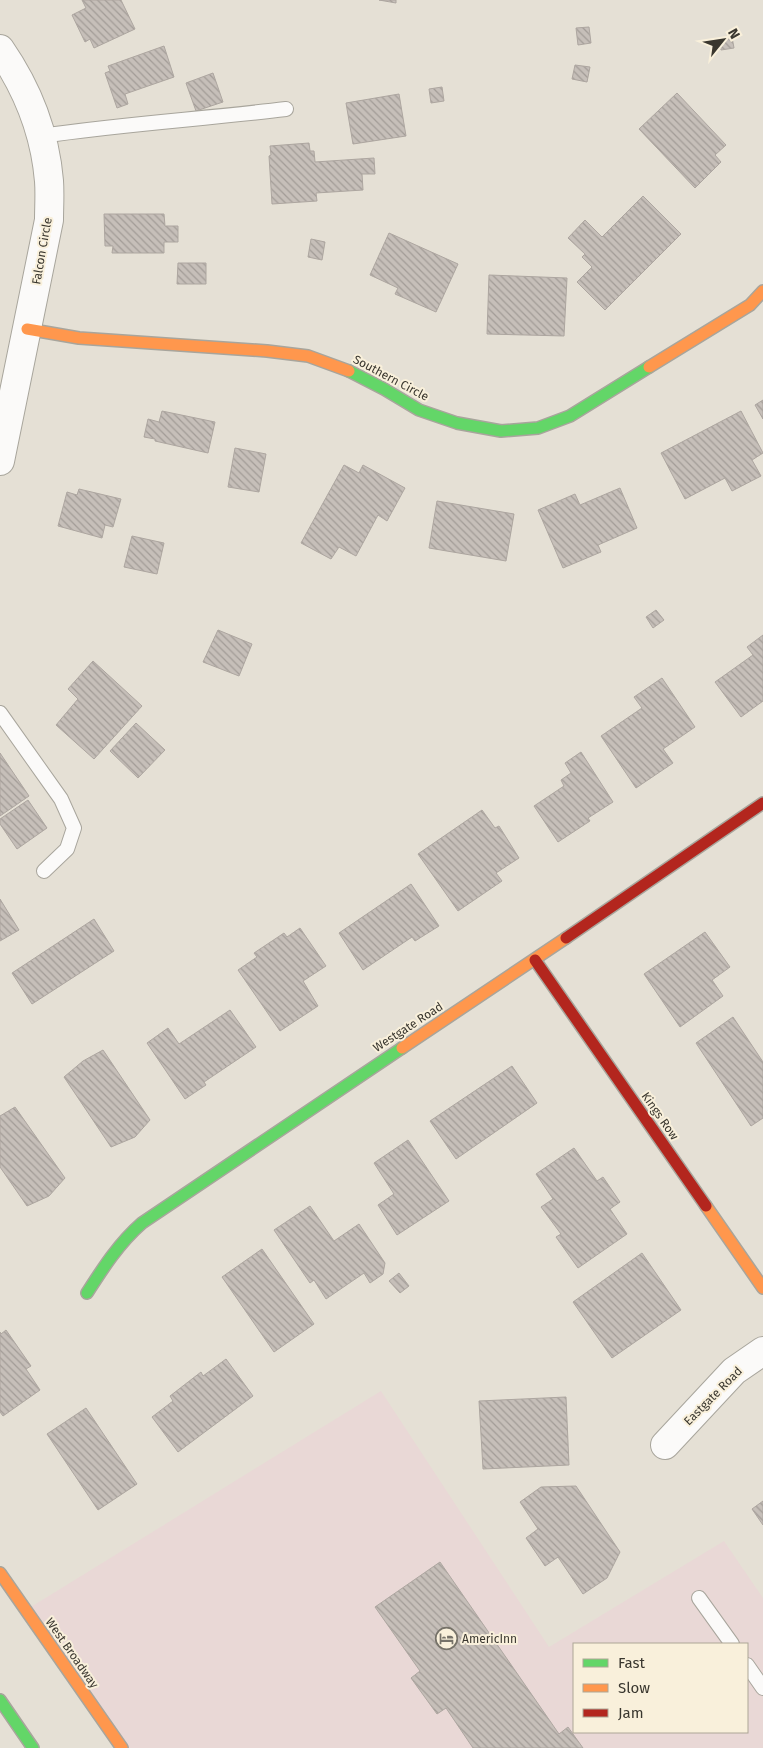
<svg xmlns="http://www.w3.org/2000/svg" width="763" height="1748" font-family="'Fira Sans',sans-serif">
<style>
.commercial{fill:#e9d8d6;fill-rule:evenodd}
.building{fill:url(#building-back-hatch);stroke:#ada6a0}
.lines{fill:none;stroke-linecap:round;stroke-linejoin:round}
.lane-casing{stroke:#a8a59c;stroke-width:16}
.street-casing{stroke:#a8a59c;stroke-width:30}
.fast-casing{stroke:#a8a59c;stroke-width:14}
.slow-casing{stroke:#a8a59c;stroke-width:14}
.jam-casing{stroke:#a8a59c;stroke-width:14}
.lane{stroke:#fbfaf9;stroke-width:14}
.street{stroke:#fbfaf9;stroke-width:28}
.fast{stroke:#63d668;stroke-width:11}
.slow{stroke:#ff974d;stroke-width:11}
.jam{stroke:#b3261e;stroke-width:11}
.labels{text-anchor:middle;stroke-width:4;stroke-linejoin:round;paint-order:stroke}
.street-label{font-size:12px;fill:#3a372f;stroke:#f9f0db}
.poi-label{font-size:12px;fill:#3a372f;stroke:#f9f0db;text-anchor:start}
</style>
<defs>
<pattern id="building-back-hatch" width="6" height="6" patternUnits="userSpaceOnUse" patternTransform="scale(1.25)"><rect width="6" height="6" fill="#c6bfb9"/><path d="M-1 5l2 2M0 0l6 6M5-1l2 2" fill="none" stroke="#a29c97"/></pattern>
</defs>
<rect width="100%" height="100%" fill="#e5e0d5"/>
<path class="commercial" d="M381,1391L549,1647L724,1541L763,1598V1748H122L26,1610ZM574,1644H747V1732H574Z"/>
<g class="building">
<polygon points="82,0 121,0 135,29 94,48 90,39 85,42 72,15 86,8"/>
<polygon points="379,0 396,0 396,3"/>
<polygon points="589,27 591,43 578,45 576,28"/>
<polygon points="732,37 734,48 721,50 720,39"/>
<polygon points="164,46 174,77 125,94 128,104 117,108 105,73 110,71 108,66"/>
<polygon points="575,65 590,67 587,82 572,79"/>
<polygon points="213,73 223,102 196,111 186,83"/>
<polygon points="442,87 444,101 431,103 429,89"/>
<polygon points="677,93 726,145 715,155 721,162 695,188 639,129"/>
<polygon points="399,94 406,136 353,144 346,103"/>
<polygon points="309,143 310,151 314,151 315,162 374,158 375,174 362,174 363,190 316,193 317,201 272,204 269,156 271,155 270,146"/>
<polygon points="643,196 681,234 605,310 577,282 592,267 582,257 585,254 568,238 585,220 602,237"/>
<polygon points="104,214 164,214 165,226 178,226 178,242 164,242 164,253 112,253 113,246 105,246"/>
<polygon points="389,233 458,264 436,312 395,294 398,288 370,275"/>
<polygon points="311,239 325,242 322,260 308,257"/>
<polygon points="178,263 206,263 206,284 177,284"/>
<polygon points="489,275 567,278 564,336 487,334"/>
<polygon points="763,400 763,419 755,405"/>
<polygon points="162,411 215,422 208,453 155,441 155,439 144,437 148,419 159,422"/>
<polygon points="741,411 763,453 752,460 761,476 732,491 725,478 685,499 661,453"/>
<polygon points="235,448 266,454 259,492 228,487"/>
<polygon points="344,465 359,473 363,465 405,488 387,521 378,515 356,556 339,547 331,559 301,543"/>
<polygon points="620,488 637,528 598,545 601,552 563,568 538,510 575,494 580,505"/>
<polygon points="79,489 121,499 113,527 105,525 102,538 58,526 67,492 77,495"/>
<polygon points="437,501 514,514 506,561 429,548"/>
<polygon points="132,536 164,543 157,574 124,567"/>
<polygon points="656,610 664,620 653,628 646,617"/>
<polygon points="218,630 252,644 239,676 203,662"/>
<polygon points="763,635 763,701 741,717 715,682 753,655 747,647"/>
<polygon points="93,661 142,706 94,759 56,725 78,699 68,689"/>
<polygon points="662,678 695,727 663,749 673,763 636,788 601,736 642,708 634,697"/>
<polygon points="136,723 165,750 138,778 110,751"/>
<polygon points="581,752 613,802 588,818 590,821 558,842 534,806 564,786 561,780 571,773 565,763"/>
<polygon points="0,753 29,796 0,816"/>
<polygon points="28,800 47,828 17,849 0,824 0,819"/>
<polygon points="482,810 495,828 499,826 519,858 496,873 502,881 458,911 418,854"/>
<polygon points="411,884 439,926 415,941 412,937 363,970 339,933"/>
<polygon points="0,899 19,930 0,941"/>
<polygon points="94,919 114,951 32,1004 12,973"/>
<polygon points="300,928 326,966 303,981 318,1006 280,1031 238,970 257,957 254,953 284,933 287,937"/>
<polygon points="705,932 730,967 712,980 723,996 680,1027 644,974"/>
<polygon points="230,1010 256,1047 204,1082 206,1085 185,1099 147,1043 168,1028 179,1044"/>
<polygon points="733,1017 763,1062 763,1118 751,1126 696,1043"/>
<polygon points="103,1050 150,1120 135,1137 111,1147 64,1077 83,1061"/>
<polygon points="512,1066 537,1103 456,1159 430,1121"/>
<polygon points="15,1107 65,1178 49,1196 27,1206 0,1167 0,1116"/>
<polygon points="408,1140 449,1201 397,1235 378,1205 394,1194 374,1163"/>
<polygon points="574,1148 597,1181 603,1177 620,1202 610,1209 627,1234 578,1268 556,1237 561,1234 541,1207 553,1199 536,1174"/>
<polygon points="310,1206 334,1241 359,1224 385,1263 383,1274 370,1283 364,1273 326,1299 314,1280 310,1283 274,1230"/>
<polygon points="262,1249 314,1324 274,1352 222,1277"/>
<polygon points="642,1253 681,1310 612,1358 573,1302"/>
<polygon points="399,1273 409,1286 400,1293 389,1281"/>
<polygon points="6,1330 31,1366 26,1369 40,1390 3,1416 0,1412 0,1332 1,1334"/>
<polygon points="226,1359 253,1396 178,1452 152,1417 173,1401 170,1396 201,1372 203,1376"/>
<polygon points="566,1397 569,1465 483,1469 479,1401"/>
<polygon points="86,1408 137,1484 98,1510 47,1434"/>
<polygon points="576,1486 620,1552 607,1578 583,1594 558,1557 545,1566 526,1538 538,1529 520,1502 541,1487"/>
<polygon points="763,1501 763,1525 752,1509"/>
<polygon points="440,1562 559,1734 568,1727 583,1748 473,1748 446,1708 437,1714 411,1678 420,1671 375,1607"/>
</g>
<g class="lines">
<defs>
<g id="lane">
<path d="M41,136C122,124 204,119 286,109"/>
<polyline points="0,713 61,799 74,828 67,849 44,871"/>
<polyline points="699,1598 732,1644"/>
<polyline points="747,1665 763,1688"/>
</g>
<g id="street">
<path d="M0,49C27,88 45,133 49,181C50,194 49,207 49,220L0,461"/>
<polyline points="665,1445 734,1371 763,1351"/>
</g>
<g id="fast">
<polyline points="349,371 384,389 419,410 457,423 501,431 538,428 570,416 649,367"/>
<path d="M87,1293C103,1268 119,1243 142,1223L402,1048"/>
<polyline points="0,1700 33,1748"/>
</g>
<g id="slow">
<polyline points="27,329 79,338 267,351 308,356 349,371"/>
<polyline points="649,367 750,305 763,291"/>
<polyline points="402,1048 566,938"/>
<polyline points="706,1206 763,1288"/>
<polyline points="0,1573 122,1748"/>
</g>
<g id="jam">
<polyline points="566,938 763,803"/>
<polyline points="535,960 706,1206"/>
</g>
</defs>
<use href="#lane" class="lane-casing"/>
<use href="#street" class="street-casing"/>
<use href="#fast" class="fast-casing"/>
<use href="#slow" class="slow-casing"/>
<use href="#jam" class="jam-casing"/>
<use href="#lane" class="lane"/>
<use href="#street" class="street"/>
<use href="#fast" class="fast"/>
<use href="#slow" class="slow"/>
<use href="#jam" class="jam"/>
</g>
<defs>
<symbol id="hotel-ring" viewBox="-11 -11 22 22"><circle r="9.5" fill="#f9f0db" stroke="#767269" stroke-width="1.5"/><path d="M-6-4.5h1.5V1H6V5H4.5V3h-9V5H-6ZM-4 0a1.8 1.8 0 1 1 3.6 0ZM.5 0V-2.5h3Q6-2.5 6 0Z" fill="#767269"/></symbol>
</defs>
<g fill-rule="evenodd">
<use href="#hotel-ring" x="434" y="1626" width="25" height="25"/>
</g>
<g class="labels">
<g class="street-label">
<text transform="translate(42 251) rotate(-80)" y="4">Falcon Circle</text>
<text transform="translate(391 378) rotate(28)" y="4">Southern Circle</text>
<text transform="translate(408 1027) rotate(-33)" y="4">Westgate Road</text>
<text transform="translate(660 1116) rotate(55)" y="4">Kings Row</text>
<text transform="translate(713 1396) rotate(-45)" y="4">Eastgate Road</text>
<text transform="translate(72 1653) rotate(55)" y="4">West Broadway</text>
</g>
<g class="poi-label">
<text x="462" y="1643">AmericInn</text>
</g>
</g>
<rect x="573" y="1643" width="175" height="90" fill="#f9f0db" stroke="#ada696"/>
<rect x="583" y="1659" width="25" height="8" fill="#63d668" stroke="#ada696"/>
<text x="618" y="1668" font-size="15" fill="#3a372f">Fast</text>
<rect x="583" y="1684" width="25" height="8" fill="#ff974d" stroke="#ada696"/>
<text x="618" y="1693" font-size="15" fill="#3a372f">Slow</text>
<rect x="583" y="1709" width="25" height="8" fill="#b3261e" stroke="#ada696"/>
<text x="618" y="1718" font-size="15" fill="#3a372f">Jam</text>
<g transform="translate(723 40) rotate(60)" stroke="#f9f0db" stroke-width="4" paint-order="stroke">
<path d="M0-4L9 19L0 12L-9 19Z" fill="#3a372f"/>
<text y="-8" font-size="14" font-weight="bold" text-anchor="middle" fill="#3a372f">N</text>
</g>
</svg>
